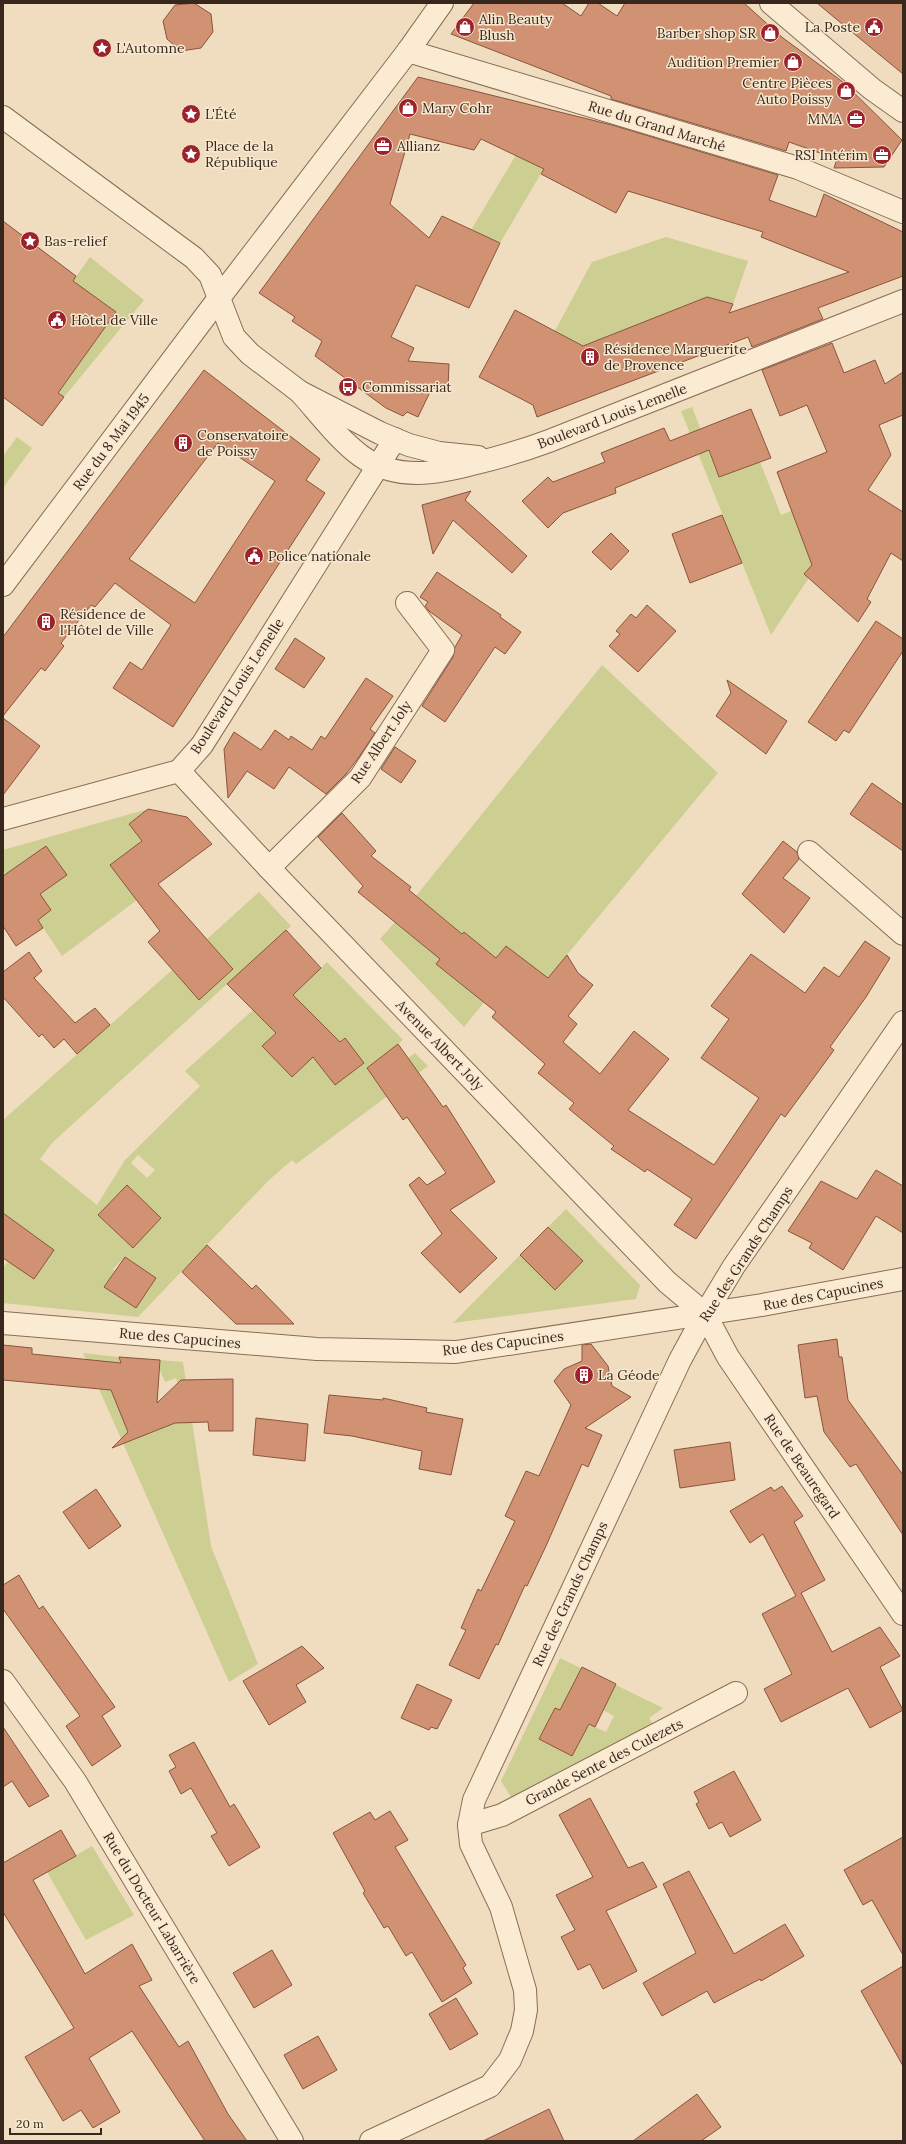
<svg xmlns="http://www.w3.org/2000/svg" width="906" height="2144" font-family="Lora,serif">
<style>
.green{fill:#ccce92;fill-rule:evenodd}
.building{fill:#d09272;stroke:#8a543b;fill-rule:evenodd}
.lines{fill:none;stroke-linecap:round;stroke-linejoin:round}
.minor-casing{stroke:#896d56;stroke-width:24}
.tertiary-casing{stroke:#896d56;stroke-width:24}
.minor{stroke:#faebd2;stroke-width:22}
.tertiary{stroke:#faebd2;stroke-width:22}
.labels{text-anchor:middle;stroke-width:3;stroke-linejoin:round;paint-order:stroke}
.poi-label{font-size:14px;fill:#38271c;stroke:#f7e8cf;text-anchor:start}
.street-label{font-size:14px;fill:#38271c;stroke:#f7e8cf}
</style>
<rect width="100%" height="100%" fill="#f0ddbf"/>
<g class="green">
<polygon points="516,155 550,158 500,243 471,230"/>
<polygon points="666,237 748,261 733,304 707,297 537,364 592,262"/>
<polygon points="90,257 144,300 64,397 58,393 116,312 73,281"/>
<polygon points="692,407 719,477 760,462 781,515 791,511 814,570 771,635 681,411"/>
<polygon points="17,437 32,448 3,488 3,456"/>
<polygon points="602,665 718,773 531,998 521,958 506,946 496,958 464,932 436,964 470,991 486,1000 464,1027 380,939 395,922 430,950 451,924 416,896"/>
<polygon points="148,809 129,824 142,841 110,865 137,900 62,956 38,920 40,894 66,875 46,846 6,874 3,870 3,850"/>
<path d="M259,892L291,926L53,1142L40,1159L97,1205L125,1160L200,1086L185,1071L253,1010L266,1022L327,962L403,1040L367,1068L383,1092L405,1060L415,1053L428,1066L296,1164L292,1160L269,1180L138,1317L3,1303V1268L8,1261L34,1279L54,1250L3,1213V1120L172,970L199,1000L233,969L207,939ZM303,1005L334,1036L292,1077L262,1046ZM344,1038L364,1063L335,1085L316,1060ZM138,1155L155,1170L147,1178L131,1163ZM127,1186L160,1219L133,1248L98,1215ZM125,1257L153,1276L146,1292L136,1308L104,1287L115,1271L113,1269Z"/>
<polygon points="566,1209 640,1285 636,1299 453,1323 520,1255 555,1290 583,1261 548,1227"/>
<polygon points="83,1353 119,1357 130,1386 143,1381 134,1358 137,1358 149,1389 117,1404 131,1440 180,1421 183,1397 176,1378 165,1382 159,1368 160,1360 183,1362 211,1546 258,1664 229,1682"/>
<path d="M560,1658L663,1708L649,1718L654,1725L513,1800L501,1781ZM576,1677L609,1693L601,1709L614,1716L606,1732L589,1724L572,1756L539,1739L555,1708L565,1713L567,1696Z"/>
<polygon points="92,1846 134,1915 86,1940 47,1872"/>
</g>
<g class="building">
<polygon points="194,3 211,14 213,32 201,48 181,51 167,39 163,21 175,5"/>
<polygon points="474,3 562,3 581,16 589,3 598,3 617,16 625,3 744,3 783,38 843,82 902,140 884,167 834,168 837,159 789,142 786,151 611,99 611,96 451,34"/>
<polygon points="817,3 903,3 903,74 841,23"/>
<polygon points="418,77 612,125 778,175 769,200 816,217 824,194 903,232 903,276 818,308 823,319 752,347 748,337 537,417 533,405 479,377 515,310 583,346 707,297 733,304 729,313 849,272 761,237 763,232 628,191 616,213 541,174 544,169 481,139 474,150 410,134 390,204 429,238 442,216 500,243 469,308 416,285 391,337 414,348 408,361 449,364 448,388 432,388 418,417 407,412 403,416 386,408 315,356 322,341 292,321 295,317 259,293"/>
<polygon points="3,221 76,276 73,281 116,312 58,393 64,397 42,426 3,397"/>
<polygon points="832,343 844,373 875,360 885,384 903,372 903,415 879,425 891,455 868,490 903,512 903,561 891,553 867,599 871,602 858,622 804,574 812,565 777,472 827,452 807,405 780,416 762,370"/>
<path d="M204,370L320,459L306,480L325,493L173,727L113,688L130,662L142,670L171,625L115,583L95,607L91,605L61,643L64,646L45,671L41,668L3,716V637ZM218,443L275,481L195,603L129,559Z"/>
<polygon points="751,409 771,458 719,477 709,450 615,488 616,493 563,513 548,528 522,501 548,477 553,482 605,462 601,453 664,428 670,441"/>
<polygon points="471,491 465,500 527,556 512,573 453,520 433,554 422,505"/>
<polygon points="722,515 742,563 690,583 672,534"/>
<polygon points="611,533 629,551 611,570 592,552"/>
<polygon points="437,572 501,615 500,617 521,632 505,654 495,647 445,722 422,706 453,657 455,647 462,635 429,611 425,606 428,602 420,597"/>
<polygon points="647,605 676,631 638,672 609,646 620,634 616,631 631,614 636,618"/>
<polygon points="876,621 903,639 903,651 849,733 844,730 836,741 808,722"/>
<polygon points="295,638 325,658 304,688 275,669"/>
<polygon points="366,678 393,696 370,729 375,733 359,757 346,774 326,794 289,767 274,789 247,771 228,798 224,749 234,732 261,750 275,730 289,740 291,736 312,750 321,736 325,739"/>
<polygon points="727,680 787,721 766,754 716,716 731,693"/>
<polygon points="3,718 40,746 3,795"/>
<polygon points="395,747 416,761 401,783 381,769"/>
<polygon points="872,783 903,805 903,851 850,814"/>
<polygon points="148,809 187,817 212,844 158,884 233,969 199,1000 148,942 160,931 110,865 142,841 129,824"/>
<polygon points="342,813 376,851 371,856 411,887 409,890 462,934 464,932 496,958 506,946 548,978 567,955 578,973 593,985 568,1016 577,1024 563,1042 600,1074 634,1031 669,1059 628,1110 714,1165 759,1098 701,1058 729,1019 711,1006 751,954 805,993 824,967 839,977 865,941 890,958 866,997 830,1047 834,1050 785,1117 781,1114 696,1239 674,1225 692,1199 647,1169 645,1172 611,1149 614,1146 569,1109 574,1103 538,1073 545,1064 492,1017 496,1012 436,964 440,959 358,892 363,886 318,837"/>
<polygon points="783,841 797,852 799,859 783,878 810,898 784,933 742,894"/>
<polygon points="46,846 67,875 40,894 51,910 38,920 43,928 16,946 3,926 3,876"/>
<polygon points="286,930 321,968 293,995 340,1042 345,1038 364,1063 335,1085 313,1057 292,1077 262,1046 276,1033 227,984"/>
<polygon points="29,952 42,971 34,978 75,1023 95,1008 110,1025 77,1054 64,1039 54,1048 42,1034 39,1037 3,997 3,972"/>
<polygon points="398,1044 443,1107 446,1105 495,1182 450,1210 497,1258 460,1293 421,1253 442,1234 409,1185 419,1177 427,1185 446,1173 407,1117 403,1120 367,1068"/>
<polygon points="876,1170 903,1186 903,1233 876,1216 843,1270 809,1248 812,1243 788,1231 821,1181 857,1199"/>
<polygon points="127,1185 161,1218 133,1248 98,1215"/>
<polygon points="3,1213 54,1250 34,1279 3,1258"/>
<polygon points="548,1227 583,1261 555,1290 520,1255"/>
<polygon points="207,1245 252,1289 256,1285 294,1324 236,1324 182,1272"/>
<polygon points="125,1257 156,1278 136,1308 104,1287"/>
<polygon points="837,1339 839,1357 842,1357 848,1400 903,1475 903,1535 856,1464 850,1467 824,1432 817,1396 805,1398 798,1345"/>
<polygon points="591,1344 608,1366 612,1386 631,1397 585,1428 602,1435 588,1467 582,1464 546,1546 527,1586 525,1585 498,1645 496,1644 479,1679 449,1665 466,1630 461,1628 478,1589 481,1591 515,1521 505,1516 526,1471 539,1476 571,1405 554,1381 564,1369 582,1361 582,1345"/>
<polygon points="3,1345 32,1348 32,1354 121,1363 119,1357 160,1360 157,1403 181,1380 233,1379 233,1431 209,1431 208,1422 175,1423 112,1448 128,1432 111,1390 3,1380"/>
<polygon points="329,1395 383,1400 383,1398 427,1408 426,1412 463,1419 451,1475 419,1469 422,1451 352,1436 324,1433"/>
<polygon points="256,1418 308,1424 305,1461 253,1455"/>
<polygon points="730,1442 735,1480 680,1488 674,1450"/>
<polygon points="782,1486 803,1516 794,1522 825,1580 801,1593 832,1652 880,1627 900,1656 880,1667 903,1710 870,1728 848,1688 781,1722 764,1689 792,1674 762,1614 796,1596 763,1534 750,1543 730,1511 771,1487 774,1491"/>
<polygon points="96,1489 121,1526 89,1549 63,1512"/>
<polygon points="19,1575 39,1609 43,1606 115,1707 102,1716 121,1746 92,1766 66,1726 80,1716 3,1609 3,1585"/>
<polygon points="302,1646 324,1668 296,1685 306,1702 269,1725 243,1681"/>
<polygon points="582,1667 616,1684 595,1727 589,1724 572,1756 539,1739 555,1708 560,1710"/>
<polygon points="417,1684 452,1700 437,1729 431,1727 429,1730 401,1718"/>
<polygon points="3,1727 49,1796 29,1807 12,1781 3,1787"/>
<polygon points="194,1742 230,1807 234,1804 260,1847 229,1866 211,1836 217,1833 191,1788 181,1794 169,1771 176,1767 169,1755"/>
<polygon points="734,1771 761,1820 730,1837 722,1822 709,1829 696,1804 699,1802 694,1792"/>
<polygon points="590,1798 628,1868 643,1862 657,1887 606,1911 637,1971 603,1989 590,1964 578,1970 561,1937 575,1930 556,1895 593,1877 559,1815"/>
<polygon points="390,1811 408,1840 395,1847 466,1965 463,1968 472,1983 442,2002 412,1952 406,1956 388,1926 384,1928 363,1893 365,1891 333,1833 370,1812 375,1820"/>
<polygon points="61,1830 76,1856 33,1880 85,1974 132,1944 152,1980 139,1986 179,2047 188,2041 228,2114 247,2141 205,2141 132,2031 89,2058 120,2112 93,2128 81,2110 63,2121 25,2057 74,2028 3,1912 3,1863"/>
<polygon points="903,1837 903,1955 872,1900 863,1905 844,1870"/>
<polygon points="689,1871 734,1954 785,1924 804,1956 761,1981 760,1979 714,2003 707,1991 662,2016 643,1983 696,1953 663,1884"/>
<polygon points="272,1950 292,1985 254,2008 233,1973"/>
<polygon points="903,1966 903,2066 861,1991"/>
<polygon points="456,1998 478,2034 450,2050 429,2014"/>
<polygon points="318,2036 337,2070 303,2089 284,2055"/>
<polygon points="697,2094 721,2127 701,2141 633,2141"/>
<polygon points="549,2109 564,2141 483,2141"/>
</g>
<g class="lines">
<defs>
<g id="minor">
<polyline points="771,3 872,89 903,111"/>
<polyline points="408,51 798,168 903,212"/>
<polyline points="3,585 219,298 408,51 442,3"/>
<polyline points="3,819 179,771"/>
<polyline points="809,852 903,934"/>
<polyline points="269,868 360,778 443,650 407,603"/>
<polyline points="3,1323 317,1349 456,1352 762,1305 903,1279"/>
<polyline points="3,1681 75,1781 292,2141"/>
<polyline points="469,1825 502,1815 736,1693"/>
<polyline points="371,2141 490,2086 510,2060 522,2031 526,2010 525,1990 501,1907 471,1844 469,1825 474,1800 680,1360 705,1314"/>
</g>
<g id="tertiary">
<polyline points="3,117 194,258 210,275 234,337 250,354 300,392 380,433 409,445 439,453 478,457"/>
<path d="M300,392C319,413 338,439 361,456C396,481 437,474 476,463C501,457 525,450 549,441L903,301"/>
<polyline points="395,439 202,745 179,771 269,868 667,1282 705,1314 728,1357 903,1614"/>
<polyline points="705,1314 734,1266 903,1022"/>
</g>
</defs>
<use href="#minor" class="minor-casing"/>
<use href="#tertiary" class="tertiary-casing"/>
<use href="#minor" class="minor"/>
<use href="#tertiary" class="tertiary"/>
</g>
<defs>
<symbol id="shop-disc" viewBox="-11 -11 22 22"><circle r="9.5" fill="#9c232e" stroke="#f7e8cf"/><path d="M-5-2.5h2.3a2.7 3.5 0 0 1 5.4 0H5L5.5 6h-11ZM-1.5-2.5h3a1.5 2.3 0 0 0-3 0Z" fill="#fff"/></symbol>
<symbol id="civic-disc" viewBox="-11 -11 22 22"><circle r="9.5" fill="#9c232e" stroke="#f7e8cf"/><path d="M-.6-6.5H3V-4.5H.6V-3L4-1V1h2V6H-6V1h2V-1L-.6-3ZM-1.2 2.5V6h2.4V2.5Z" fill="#fff"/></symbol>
<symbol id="sight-disc" viewBox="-11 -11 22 22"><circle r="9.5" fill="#9c232e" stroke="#f7e8cf"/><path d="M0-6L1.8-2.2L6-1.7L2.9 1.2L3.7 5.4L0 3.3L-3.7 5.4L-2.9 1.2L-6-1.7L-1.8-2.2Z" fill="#fff"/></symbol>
<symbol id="office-disc" viewBox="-11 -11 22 22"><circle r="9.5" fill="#9c232e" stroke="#f7e8cf"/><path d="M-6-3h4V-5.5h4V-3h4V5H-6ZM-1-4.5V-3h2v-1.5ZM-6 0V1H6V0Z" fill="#fff"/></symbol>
<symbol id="building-disc" viewBox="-11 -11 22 22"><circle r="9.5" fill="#9c232e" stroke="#f7e8cf"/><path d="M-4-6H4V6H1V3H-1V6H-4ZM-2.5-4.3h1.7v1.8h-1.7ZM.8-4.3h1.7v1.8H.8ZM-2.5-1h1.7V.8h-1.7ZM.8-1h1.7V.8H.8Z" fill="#fff"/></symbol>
<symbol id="bus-disc" viewBox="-11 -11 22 22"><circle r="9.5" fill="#9c232e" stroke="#f7e8cf"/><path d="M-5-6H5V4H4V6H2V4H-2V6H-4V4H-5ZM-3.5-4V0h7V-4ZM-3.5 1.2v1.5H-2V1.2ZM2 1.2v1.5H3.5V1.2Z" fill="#fff"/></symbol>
</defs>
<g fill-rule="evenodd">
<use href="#shop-disc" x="454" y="16" width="22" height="22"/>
<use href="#civic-disc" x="863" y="16" width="22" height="22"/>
<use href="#shop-disc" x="759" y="22" width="22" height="22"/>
<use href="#sight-disc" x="91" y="37" width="22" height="22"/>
<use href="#shop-disc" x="782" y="51" width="22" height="22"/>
<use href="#shop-disc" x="835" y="80" width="22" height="22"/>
<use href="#shop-disc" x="397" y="97" width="22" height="22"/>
<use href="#sight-disc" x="180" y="103" width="22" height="22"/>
<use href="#office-disc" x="845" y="108" width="22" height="22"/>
<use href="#office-disc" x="372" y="135" width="22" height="22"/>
<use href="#sight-disc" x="180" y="143" width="22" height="22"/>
<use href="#office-disc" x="871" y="144" width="22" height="22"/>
<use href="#sight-disc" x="19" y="230" width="22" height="22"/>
<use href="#civic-disc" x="46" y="309" width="22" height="22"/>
<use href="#building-disc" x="579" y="346" width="22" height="22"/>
<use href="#bus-disc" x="337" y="376" width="22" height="22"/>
<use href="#building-disc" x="172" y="432" width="22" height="22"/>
<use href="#civic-disc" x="243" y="545" width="22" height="22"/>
<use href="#building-disc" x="35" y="611" width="22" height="22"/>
<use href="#building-disc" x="573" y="1364" width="22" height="22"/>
</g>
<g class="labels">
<g class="poi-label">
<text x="479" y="24">Alin Beauty<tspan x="479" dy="16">Blush</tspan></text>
<text x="860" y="32" text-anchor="end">La Poste</text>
<text x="756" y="38" text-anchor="end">Barber shop SR</text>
<text x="116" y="53">L'Automne</text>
<text x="779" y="67" text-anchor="end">Audition Premier</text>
<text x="832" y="88" text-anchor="end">Centre Pièces<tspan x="832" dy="16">Auto Poissy</tspan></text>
<text x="422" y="113">Mary Cohr</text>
<text x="205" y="119">L'Été</text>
<text x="842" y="124" text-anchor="end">MMA</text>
<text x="205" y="151">Place de la<tspan x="205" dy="16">République</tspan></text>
<text x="397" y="151">Allianz</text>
<text x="868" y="160" text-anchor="end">RSI Intérim</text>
<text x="44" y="246">Bas-relief</text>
<text x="71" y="325">Hôtel de Ville</text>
<text x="604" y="354">Résidence Marguerite<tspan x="604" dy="16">de Provence</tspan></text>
<text x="362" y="392">Commissariat</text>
<text x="197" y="440">Conservatoire<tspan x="197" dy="16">de Poissy</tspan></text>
<text x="268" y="561">Police nationale</text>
<text x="60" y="619">Résidence de<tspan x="60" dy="16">l'Hôtel de Ville</tspan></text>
<text x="598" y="1380">La Géode</text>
</g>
<g class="street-label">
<text transform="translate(657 126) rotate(17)" y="5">Rue du Grand Marché</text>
<text transform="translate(612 416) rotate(-21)" y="5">Boulevard Louis Lemelle</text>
<text transform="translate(111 442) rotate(-53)" y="5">Rue du 8 Mai 1945</text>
<text transform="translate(237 686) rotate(-57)" y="5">Boulevard Louis Lemelle</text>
<text transform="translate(381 742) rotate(-56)" y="5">Rue Albert Joly</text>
<text transform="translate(440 1045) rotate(46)" y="5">Avenue Albert Joly</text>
<text transform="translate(746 1254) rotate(-57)" y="5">Rue des Grands Champs</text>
<text transform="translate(823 1294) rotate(-11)" y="5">Rue des Capucines</text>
<text transform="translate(180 1338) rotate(5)" y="5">Rue des Capucines</text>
<text transform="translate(503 1343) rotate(-7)" y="5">Rue des Capucines</text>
<text transform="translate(802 1466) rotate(56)" y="5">Rue de Beauregard</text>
<text transform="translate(570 1594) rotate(-65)" y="5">Rue des Grands Champs</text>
<text transform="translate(604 1762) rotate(-27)" y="5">Grande Sente des Culezets</text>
<text transform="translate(152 1908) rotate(59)" y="5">Rue du Docteur Labarrière</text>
</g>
</g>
<rect width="906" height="2144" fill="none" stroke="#38271c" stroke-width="8"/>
<path d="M10 2128v6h91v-6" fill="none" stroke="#38271c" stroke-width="2"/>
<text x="16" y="2128" font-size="12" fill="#38271c" stroke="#f7e8cf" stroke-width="3" paint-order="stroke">20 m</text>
</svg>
